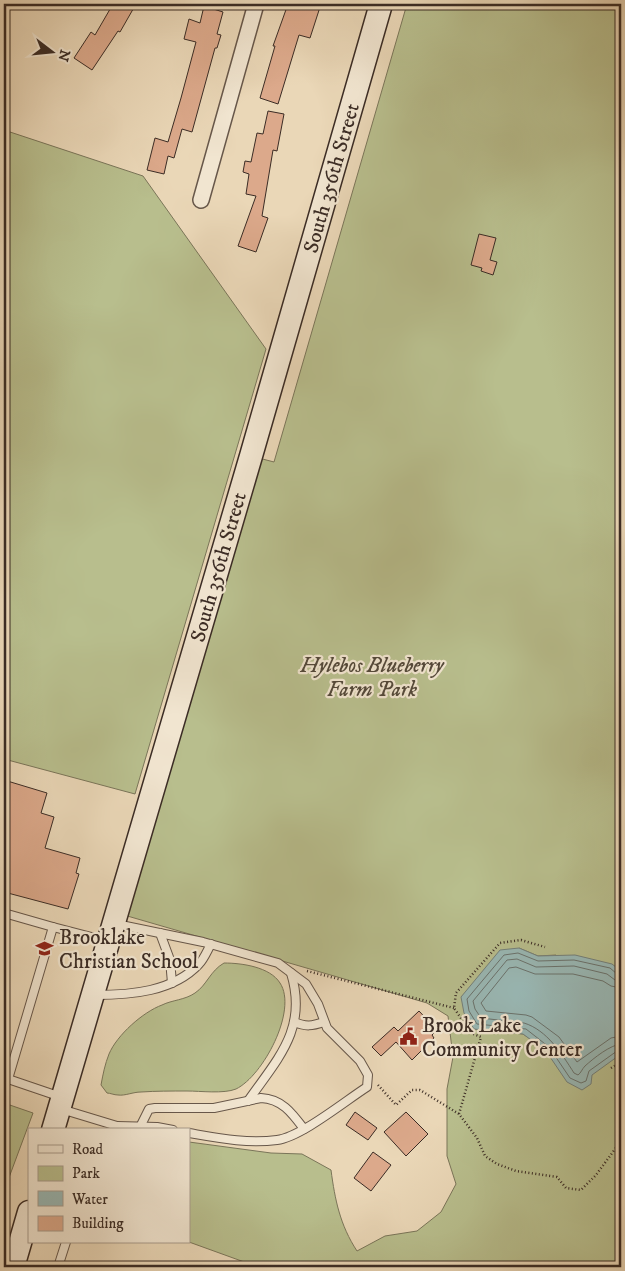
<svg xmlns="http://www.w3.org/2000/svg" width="625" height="1271" font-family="'IM FELL DW Pica',serif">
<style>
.green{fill:#b8be8d;stroke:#7a7559;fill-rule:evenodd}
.water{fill:#99b8b5;stroke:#73807b}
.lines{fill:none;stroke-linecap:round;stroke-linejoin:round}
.shore{stroke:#6a726d;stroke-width:1}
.building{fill:#dca98b;stroke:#3b2c25}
.lane-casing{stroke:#67574a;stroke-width:10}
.street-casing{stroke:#67574a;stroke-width:18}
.secondary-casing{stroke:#3b2c25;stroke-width:25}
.path{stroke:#3b2c25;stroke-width:2.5;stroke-dasharray:1 2.5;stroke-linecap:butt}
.lane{stroke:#f1e5d0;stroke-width:8}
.street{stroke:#f1e5d0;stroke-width:15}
.secondary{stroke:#f1e5d0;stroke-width:22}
.labels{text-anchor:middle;stroke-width:4.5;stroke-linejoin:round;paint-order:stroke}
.street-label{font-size:21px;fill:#3b2c25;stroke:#f1e5d0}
.park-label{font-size:21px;font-style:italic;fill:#54493a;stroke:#f1e5d0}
.poi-label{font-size:21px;fill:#3b2c25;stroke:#f1e5d0;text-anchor:start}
</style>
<rect width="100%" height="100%" fill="#ead7b7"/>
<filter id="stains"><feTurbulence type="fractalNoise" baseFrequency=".004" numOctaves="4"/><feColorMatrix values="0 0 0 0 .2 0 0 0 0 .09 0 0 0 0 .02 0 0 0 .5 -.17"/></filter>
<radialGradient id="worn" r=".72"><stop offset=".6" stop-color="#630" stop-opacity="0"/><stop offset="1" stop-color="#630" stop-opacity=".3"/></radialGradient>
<g class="green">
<path d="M407,4H621V1267H258L189,1242V1142L271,1153L302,1154L331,1170C335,1200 340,1225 357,1251L385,1236L417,1231L441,1212L456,1184L447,1156V1089L453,1057L448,1016L427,1003L117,913L251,456L274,462ZM519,948L538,956L556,955L532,1040L523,1034L474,1029Z"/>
<polygon points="4,130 143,176 266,349 135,794 4,759"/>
<path d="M224,963C242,963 270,967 280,983C298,1010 263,1076 236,1089C224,1094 200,1091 187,1091C171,1091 156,1091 141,1092C133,1092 125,1096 118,1095C114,1095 110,1093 107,1093L101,1085C103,1074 105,1064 109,1054C117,1035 143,1012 162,1005C172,1000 185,1000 195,993C207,985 210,971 224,963Z"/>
<polygon points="4,1103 33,1113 4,1191"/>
</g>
<polygon class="water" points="519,948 538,956 575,955 612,964 621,971 621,1054 592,1075 591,1084 582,1090 567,1082 546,1051 523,1034 474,1029 464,1013 461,997 500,950"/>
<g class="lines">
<g class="shore">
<polyline points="621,974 617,974 610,968 574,960 538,961 518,953 504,955 467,999 469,1011 477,1024 526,1029 549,1047 570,1078 581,1083 586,1081 589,1071 617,1051 621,1050"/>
<path d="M621,981L615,980L607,974L574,966L536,967L517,959L507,960L473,1001L475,1009L481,1018L524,1023C547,1030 562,1054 574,1073L578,1075C581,1073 582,1069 585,1066C594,1058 610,1045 621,1044"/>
<polyline points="621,988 611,986 603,981 573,974 535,974 516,967 509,968 481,1003 486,1011 526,1015 532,1017 559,1037 577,1062 611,1038 621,1036"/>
</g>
</g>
<g class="building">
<polygon points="113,4 136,4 120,32 118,31 92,70 74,58 91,32 95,35"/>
<polygon points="288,4 321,4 310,38 299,35 278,104 260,98 275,46 273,46"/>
<polygon points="204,6 223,12 217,34 221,35 217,48 215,48 192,132 182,129 174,158 168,156 164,174 147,170 155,138 168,142 181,98 196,42 184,39 189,19 200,23"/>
<polygon points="268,111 284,114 277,151 273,150 262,216 268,218 256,252 238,246 256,196 246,194 249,174 243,172 245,161 251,162 257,133 263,134"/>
<polygon points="479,234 496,238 490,260 497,262 493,275 481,271 482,268 471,265"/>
<polygon points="4,780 47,793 41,813 54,817 45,848 80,858 76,873 79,874 68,909 4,892"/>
<polygon points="419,1011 437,1030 432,1035 434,1038 412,1060 396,1042 381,1056 372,1047 394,1027 398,1031"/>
<polygon points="355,1112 377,1128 368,1140 346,1125"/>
<polygon points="406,1112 428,1134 406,1156 384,1132"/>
<polygon points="373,1152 391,1165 371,1191 354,1178"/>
</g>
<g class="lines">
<defs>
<g id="lane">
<polyline points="4,913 53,927"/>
<path d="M116,924L203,942L278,963L306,984L318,1004L327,1028L360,1061L368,1075L367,1087C345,1101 301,1137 277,1140C247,1144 218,1138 189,1133"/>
<polyline points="160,933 170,960 172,983"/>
<path d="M95,995C130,995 173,992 199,964C204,959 207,951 211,944"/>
<path d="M294,1022C306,1027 312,1026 324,1022"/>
<polyline points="4,1078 8,1079 53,927 107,941"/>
<polyline points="8,1079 61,1097"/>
<path d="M248,1101C278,1058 308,1029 291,973"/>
<polyline points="61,1109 117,1126 116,1130"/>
<polyline points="117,1126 157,1127 173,1130"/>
<path d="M140,1127L149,1109L155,1108H214L261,1098C282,1099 292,1113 304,1129"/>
<polyline points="58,1267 66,1242"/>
</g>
<polyline id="street" points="201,200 256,4"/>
<g id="secondary">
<polyline points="53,1130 251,456 381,4"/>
<polyline points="13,1267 29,1212"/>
</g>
</defs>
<use href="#lane" class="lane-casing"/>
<use href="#street" class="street-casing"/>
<use href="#secondary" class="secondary-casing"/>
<g class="path">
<polyline points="307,971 454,1008"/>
<polyline points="611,1068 618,1064 621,1070"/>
<polyline points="378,1085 396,1105 412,1090 420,1090 459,1114 477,1138 485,1156 497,1164 516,1171 557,1177 566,1188 581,1190 596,1175 621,1141"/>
<polyline points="459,1114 481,1037 471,1033 454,1008 456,993 500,943 521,940 545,947"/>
</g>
<use href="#lane" class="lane"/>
<use href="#street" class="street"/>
<use href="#secondary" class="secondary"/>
</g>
<defs>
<symbol id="school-bare" viewBox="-9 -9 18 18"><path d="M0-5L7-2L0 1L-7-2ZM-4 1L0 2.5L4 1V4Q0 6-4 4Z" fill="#8f2418" stroke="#f1e5d0" stroke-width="2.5" paint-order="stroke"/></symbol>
<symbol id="civic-bare" viewBox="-9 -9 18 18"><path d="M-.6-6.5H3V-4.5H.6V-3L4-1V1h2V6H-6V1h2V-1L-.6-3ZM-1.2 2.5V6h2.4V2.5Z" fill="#8f2418" stroke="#f1e5d0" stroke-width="2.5" paint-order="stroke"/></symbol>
</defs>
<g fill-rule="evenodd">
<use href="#school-bare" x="32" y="936" width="25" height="25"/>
<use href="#civic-bare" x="396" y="1024" width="25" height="25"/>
</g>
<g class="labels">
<g class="street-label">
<text transform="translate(331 178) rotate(-74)" y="7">South 356th Street</text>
<text transform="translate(218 567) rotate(-74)" y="7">South 356th Street</text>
</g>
<g class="park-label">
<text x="372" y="672">Hylebos Blueberry<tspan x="372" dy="24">Farm Park</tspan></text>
</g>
<g class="poi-label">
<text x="59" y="944">Brooklake<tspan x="59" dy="24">Christian School</tspan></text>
<text x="422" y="1032">Brook Lake<tspan x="422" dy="24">Community Center</tspan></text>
</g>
</g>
<rect width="625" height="1271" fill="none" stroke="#ead7b7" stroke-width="20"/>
<rect x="5" y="5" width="615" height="1261" fill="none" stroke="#3b2c25" stroke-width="2.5"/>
<rect x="10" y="10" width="605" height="1251" fill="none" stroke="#3b2c25"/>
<rect x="28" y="1128" width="162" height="115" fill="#f1e5d0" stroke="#a89b8c"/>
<rect x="38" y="1145" width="25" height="8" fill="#f1e5d0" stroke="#a89b8c"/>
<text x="72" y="1154" font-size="15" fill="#3b2c25">Road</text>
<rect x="38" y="1166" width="25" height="15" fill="#b8be8d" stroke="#a89b8c"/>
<text x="72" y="1178" font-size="15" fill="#3b2c25">Park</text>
<rect x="38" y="1191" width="25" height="15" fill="#99b8b5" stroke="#a89b8c"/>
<text x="72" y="1204" font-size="15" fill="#3b2c25">Water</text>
<rect x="38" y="1216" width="25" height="15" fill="#dca98b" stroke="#a89b8c"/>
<text x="72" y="1228" font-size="15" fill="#3b2c25">Building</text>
<g transform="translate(52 52) rotate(106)" stroke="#f1e5d0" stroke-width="4" paint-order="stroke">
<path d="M0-4L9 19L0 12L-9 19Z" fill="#3b2c25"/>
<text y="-8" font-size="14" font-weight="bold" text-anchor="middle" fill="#3b2c25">N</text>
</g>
<rect width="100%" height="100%" filter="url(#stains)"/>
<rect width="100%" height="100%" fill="url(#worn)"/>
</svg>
